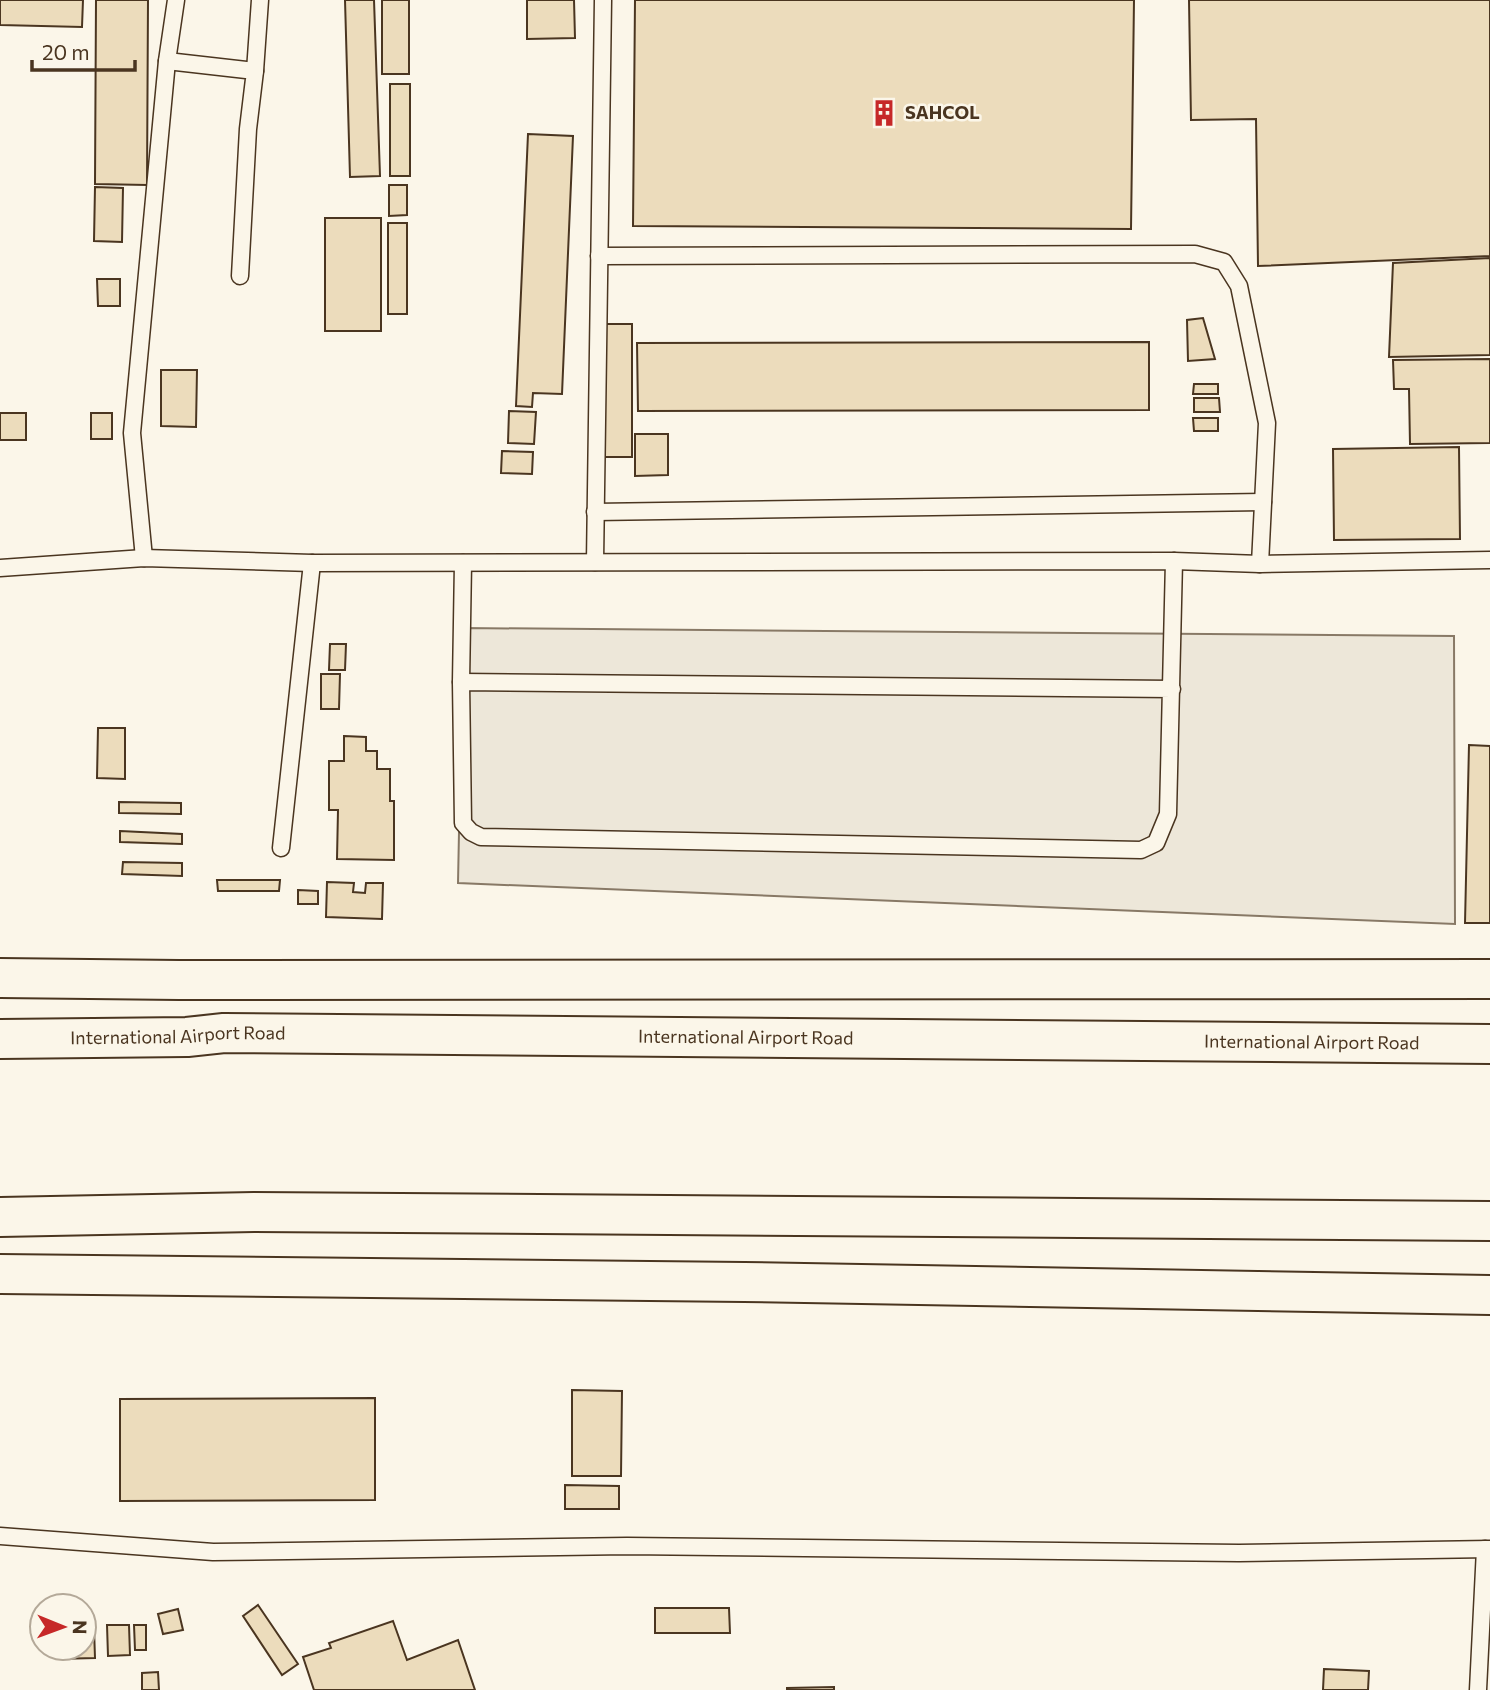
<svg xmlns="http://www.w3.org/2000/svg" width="1490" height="1690" font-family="Commissioner,sans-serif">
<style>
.parking{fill:#ede7d9;stroke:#887966;stroke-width:2}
.building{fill:#ecdcbc;stroke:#4a3520;stroke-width:2}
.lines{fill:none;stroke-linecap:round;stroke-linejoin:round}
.lane-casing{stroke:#4a3520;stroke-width:19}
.secondary-casing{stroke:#4a3520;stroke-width:42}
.highway-casing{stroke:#4a3520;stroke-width:42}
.lane{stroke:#fbf6e9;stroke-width:16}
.secondary{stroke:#fbf6e9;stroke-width:38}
.highway{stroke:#fbf6e9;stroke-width:38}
.labels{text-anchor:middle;stroke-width:5;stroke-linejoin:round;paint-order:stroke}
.poi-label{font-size:18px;font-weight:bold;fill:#4a3520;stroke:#fbf6e9;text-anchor:start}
.street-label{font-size:18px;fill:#4a3520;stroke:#fbf6e9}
</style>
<rect width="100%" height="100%" fill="#fbf6e9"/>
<polygon class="parking" points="463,628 1454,636 1455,924 458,883"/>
<g class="building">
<polygon points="0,0 83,0 82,27 0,25"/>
<polygon points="96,0 148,0 147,185 95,184"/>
<polygon points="345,0 374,0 380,176 350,177"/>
<rect x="382" y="0" width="27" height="74"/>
<polygon points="527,0 574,0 575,38 527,39"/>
<polygon points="635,0 1134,0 1131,229 633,226"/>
<polygon points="1189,0 1490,0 1490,256 1258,266 1256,119 1191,120"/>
<rect x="390" y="84" width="20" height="92"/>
<polygon points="528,134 573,136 562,394 533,393 532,407 516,406"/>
<polygon points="389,185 407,185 407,215 389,216"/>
<polygon points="95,187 123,188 122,242 94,241"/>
<rect x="325" y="218" width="56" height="113"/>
<rect x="388" y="223" width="19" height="91"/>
<polygon points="1490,258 1490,355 1389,357 1393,263"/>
<polygon points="97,279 120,279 120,306 98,306"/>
<polygon points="1203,318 1215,359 1188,361 1187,320"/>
<rect x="600" y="324" width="32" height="133"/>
<polygon points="1149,342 1149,410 638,411 637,343"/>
<polygon points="1490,359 1490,443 1410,444 1409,389 1394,389 1393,360"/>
<polygon points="161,370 197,370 196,427 161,426"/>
<polygon points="1194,384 1218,384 1218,394 1193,394"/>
<polygon points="1194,398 1219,398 1220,412 1194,412"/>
<polygon points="509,411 536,412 534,444 508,443"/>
<rect x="0" y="413" width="26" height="27"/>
<rect x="91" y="413" width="21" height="26"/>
<polygon points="1193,418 1218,418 1218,431 1194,431"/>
<polygon points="635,434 668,434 668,475 635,476"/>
<polygon points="1459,447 1460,539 1334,540 1333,449"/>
<polygon points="502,451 533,452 532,474 501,473"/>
<polygon points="330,644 346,644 345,670 329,670"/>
<polygon points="321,674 340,674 339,709 321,709"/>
<polygon points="98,728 125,728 125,779 97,778"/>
<polygon points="344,736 366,737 366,751 377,751 377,769 390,769 390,801 394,801 394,860 337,859 338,810 329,810 329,761 344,761"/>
<polygon points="1469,745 1490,746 1490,923 1465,923"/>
<polygon points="119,802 181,803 181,814 119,813"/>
<polygon points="120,831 182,834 182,844 120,842"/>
<polygon points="123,862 182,863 182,876 122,874"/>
<polygon points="217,880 280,880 279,891 218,891"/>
<polygon points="327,882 354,883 353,892 365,893 366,883 383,883 382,919 326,917"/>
<polygon points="298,890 318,891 318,904 298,904"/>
<polygon points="572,1390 622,1391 621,1476 572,1476"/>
<polygon points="375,1398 375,1500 120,1501 120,1399"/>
<polygon points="565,1485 619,1486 619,1509 565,1509"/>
<polygon points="258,1605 298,1664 282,1675 243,1616"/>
<polygon points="655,1608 729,1608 730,1633 655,1633"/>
<polygon points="178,1609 183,1630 163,1634 158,1614"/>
<polygon points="393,1621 407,1660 458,1640 475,1690 314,1690 303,1657 331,1648 329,1643"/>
<polygon points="107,1625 129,1625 130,1655 108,1656"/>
<polygon points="134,1625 146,1625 146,1650 135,1650"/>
<polygon points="84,1628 94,1628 95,1658 56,1659 56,1648 84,1648"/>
<polygon points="1324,1669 1369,1671 1368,1690 1323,1690"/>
<polygon points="158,1672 159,1690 142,1690 142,1673"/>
<polygon points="834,1687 834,1690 787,1690 787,1688"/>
</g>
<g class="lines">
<defs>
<g id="lane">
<polyline points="167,61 255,71 248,129 240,276"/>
<polyline points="255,71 260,0"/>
<polyline points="599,256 1195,254 1224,262 1239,286 1267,423 1260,564"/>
<polyline points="595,512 1263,502"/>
<polyline points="144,558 132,433 167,61 176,0"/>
<polyline points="595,562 603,0"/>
<polyline points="0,568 144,558 312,563 1174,561 1260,564 1490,560"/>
<polyline points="461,682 463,563"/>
<polyline points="1172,689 461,682 463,823 471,832 481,837 1141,850 1156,843 1168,814 1174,561"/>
<polyline points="281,848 312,563"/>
<polyline points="0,1536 213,1552 627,1546 1239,1553 1490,1549"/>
<polyline points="1478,1690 1485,1549"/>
</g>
<g id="secondary">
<polyline points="0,978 179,980 1490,979"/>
<polyline points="0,1274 744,1282 1490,1295"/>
</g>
<g id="highway">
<path id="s1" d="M0,1039L187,1037L224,1033L1490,1044"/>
<polyline points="0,1217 254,1212 1490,1221"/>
</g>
</defs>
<use href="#lane" class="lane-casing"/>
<use href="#secondary" class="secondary-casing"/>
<use href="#highway" class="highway-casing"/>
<use href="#lane" class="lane"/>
<use href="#secondary" class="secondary"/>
<use href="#highway" class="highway"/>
</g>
<defs>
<symbol id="building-bare" viewBox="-9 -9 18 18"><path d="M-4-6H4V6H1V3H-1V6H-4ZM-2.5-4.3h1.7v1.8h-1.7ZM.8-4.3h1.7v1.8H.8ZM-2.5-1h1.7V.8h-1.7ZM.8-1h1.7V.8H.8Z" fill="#c62828" stroke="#fbf6e9" stroke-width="2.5" paint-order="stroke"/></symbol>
</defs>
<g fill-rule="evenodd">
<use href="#building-bare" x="865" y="94" width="38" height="38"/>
</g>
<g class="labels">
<g class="poi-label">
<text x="905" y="119">SAHCOL</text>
</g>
<g class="street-label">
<text dy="6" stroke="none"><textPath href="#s1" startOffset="178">International Airport Road</textPath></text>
<text dy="6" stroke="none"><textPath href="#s1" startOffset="746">International Airport Road</textPath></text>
<text dy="6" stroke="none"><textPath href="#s1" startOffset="1312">International Airport Road</textPath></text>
</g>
</g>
<g transform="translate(63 1627) rotate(91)"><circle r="33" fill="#fbf6e9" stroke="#b4a999" stroke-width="2"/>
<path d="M0-5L12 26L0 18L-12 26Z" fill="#c62828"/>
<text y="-10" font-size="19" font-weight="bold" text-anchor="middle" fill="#4a3520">N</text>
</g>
<path d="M32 60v10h103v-10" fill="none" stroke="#4a3520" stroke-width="3.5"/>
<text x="42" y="60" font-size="21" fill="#4a3520" stroke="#fbf6e9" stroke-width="5" paint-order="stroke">20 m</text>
</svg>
